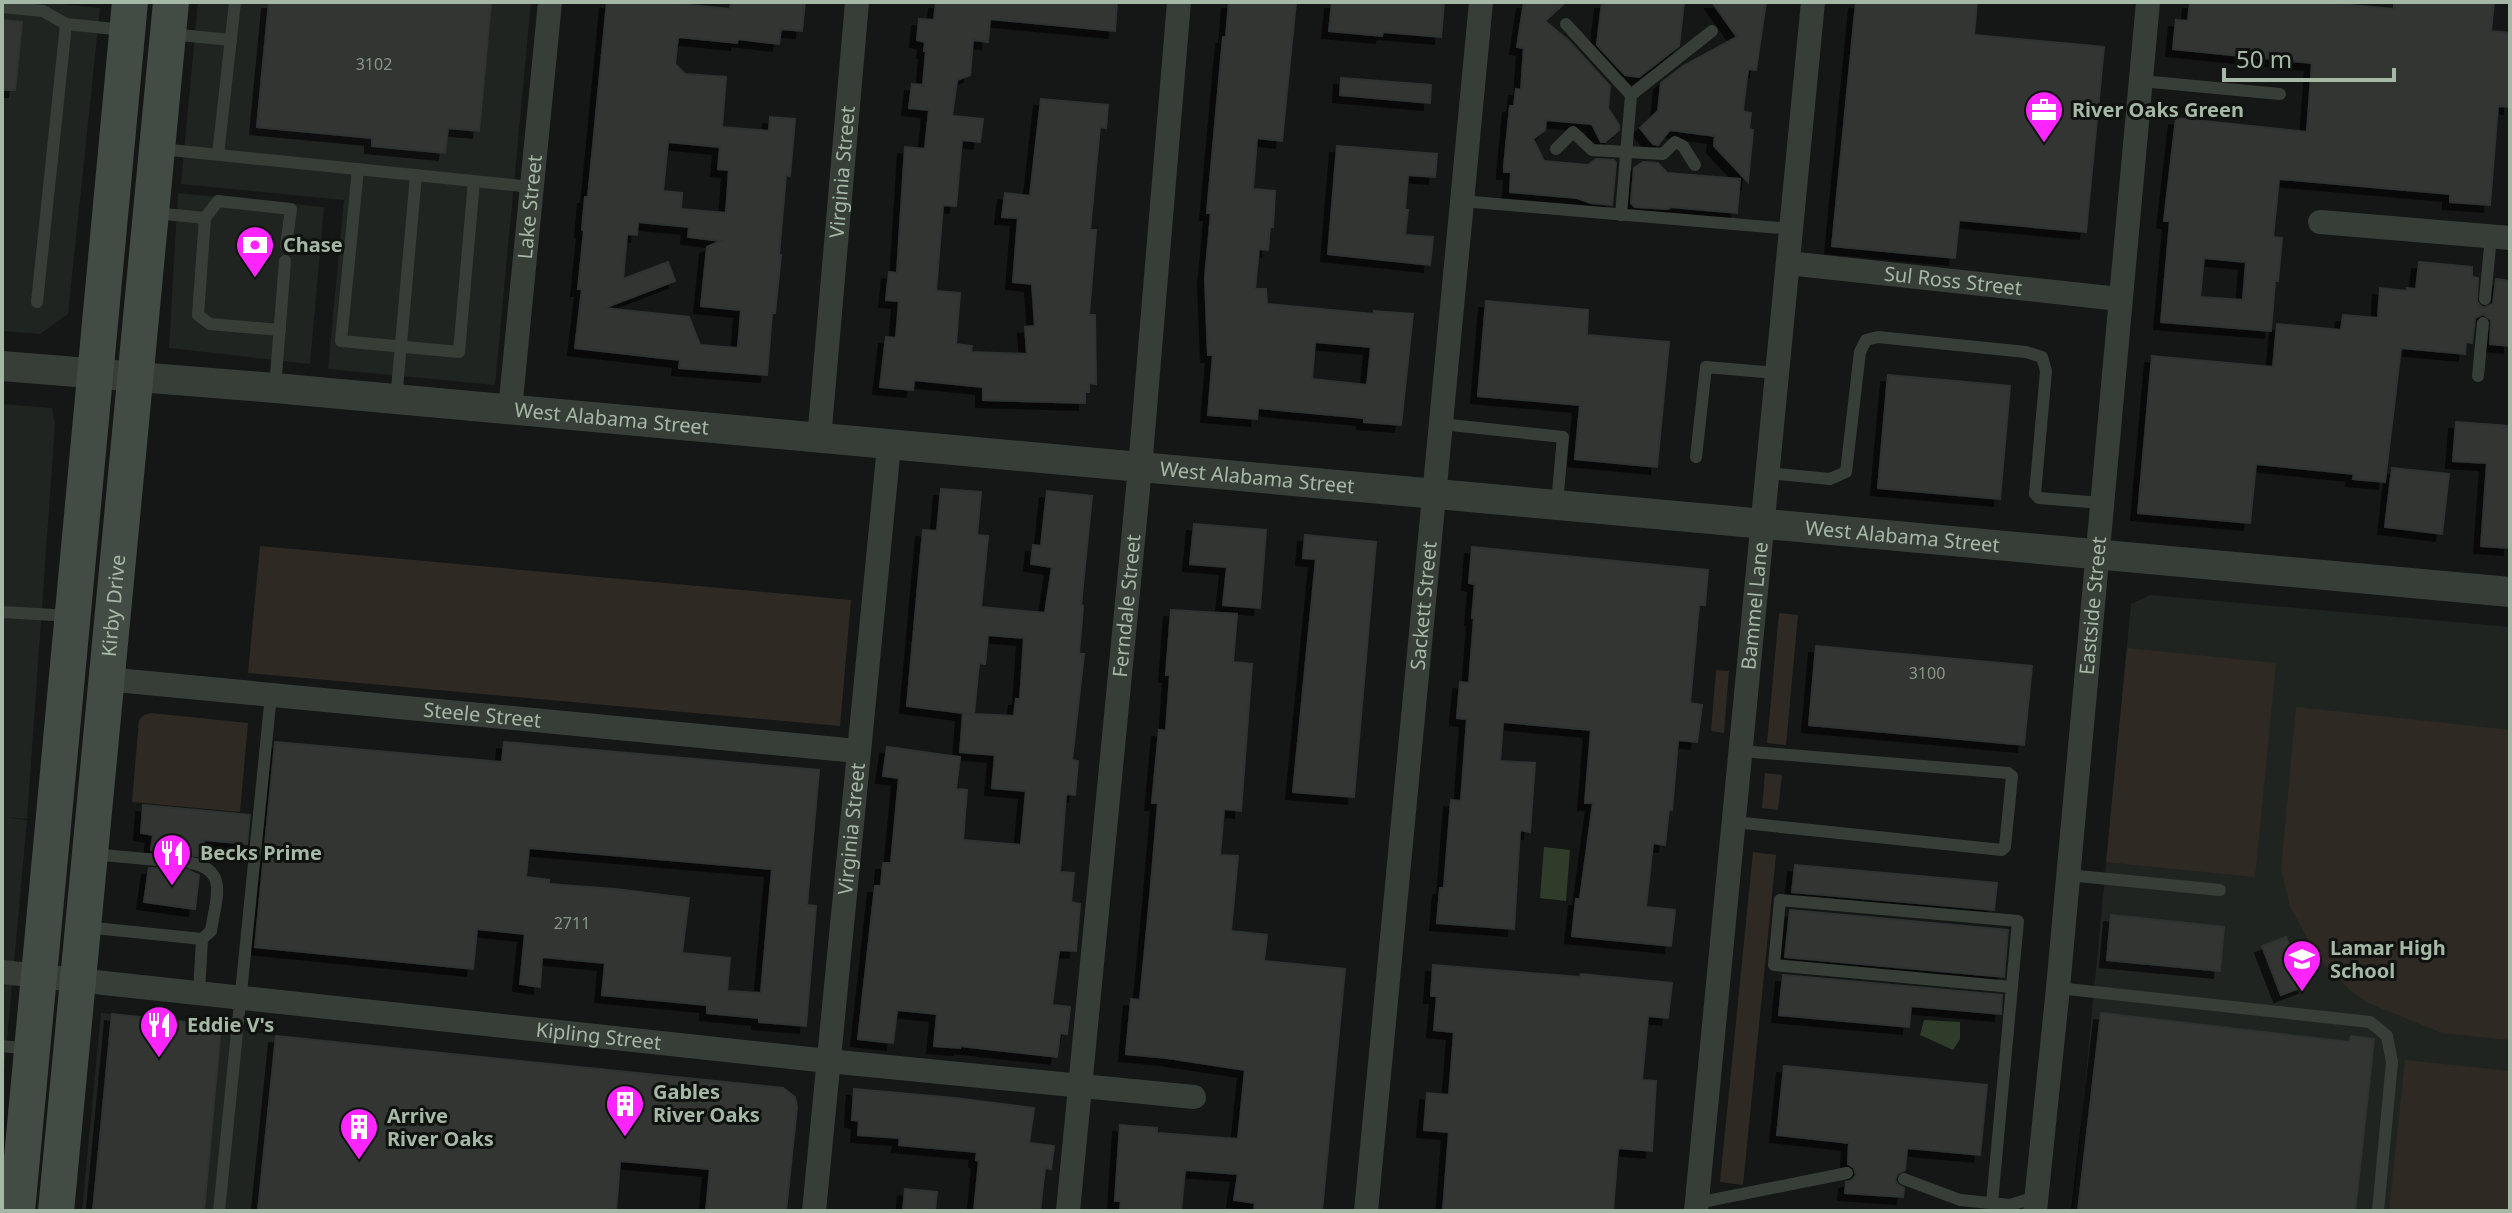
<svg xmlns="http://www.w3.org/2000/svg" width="2512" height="1213" font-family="'Noto Sans',sans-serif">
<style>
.built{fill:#202421}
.green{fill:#2f2924}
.water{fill:#2e3c29}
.building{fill:#313633;stroke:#2e3330;stroke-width:2;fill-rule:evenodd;filter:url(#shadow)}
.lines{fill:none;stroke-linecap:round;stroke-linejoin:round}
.service{stroke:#373e38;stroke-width:12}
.minor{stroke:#373e38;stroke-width:24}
.tertiary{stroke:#373e38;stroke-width:30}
.secondary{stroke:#434c44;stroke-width:36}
.labels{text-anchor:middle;stroke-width:6;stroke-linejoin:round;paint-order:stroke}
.number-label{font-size:16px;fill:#889888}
.poi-label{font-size:20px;font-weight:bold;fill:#a5b8a5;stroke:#101210;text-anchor:start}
.street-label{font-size:20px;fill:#a5b8a5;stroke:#101210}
</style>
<defs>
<filter id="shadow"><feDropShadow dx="-7" dy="7" stdDeviation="0" flood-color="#0009"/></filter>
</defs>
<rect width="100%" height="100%" fill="#141715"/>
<g class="built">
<polygon points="2,2 43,2 100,8 68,314 40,334 2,331"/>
<polygon points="198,2 531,2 495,385 328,369 344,200 181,184"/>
<polygon points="178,193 324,207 310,364 169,348"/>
<polygon points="2,404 52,408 55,424 27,819 4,817 27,820 2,1094"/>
<polygon points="2150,595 2510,627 2510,1211 2073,1211 2131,604"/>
<polygon points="101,1013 221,1026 276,1036 463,1055 449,1211 82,1211"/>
</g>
<g class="green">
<polygon points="260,546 851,600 840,726 248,673"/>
<polygon points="1779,613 1798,615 1786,745 1767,743"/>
<polygon points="2127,648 2276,663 2255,877 2106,862"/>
<polygon points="1716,670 1729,671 1724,733 1711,731"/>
<polygon points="2296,707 2510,730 2510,1040 2442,1033 2366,1002 2349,989 2318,958 2290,906 2281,870"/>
<polygon points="151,713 248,723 240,812 132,802 139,720 144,715"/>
<polygon points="1765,773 1782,775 1778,810 1762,808"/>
<polygon points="1753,852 1776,855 1743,1185 1720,1182"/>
<polygon points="2405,1060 2510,1071 2510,1211 2389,1211"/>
</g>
<g class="water">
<polygon points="1544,847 1570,850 1566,901 1540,898"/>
<polygon points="1924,1020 1960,1022 1960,1039 1953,1050 1920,1035"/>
</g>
<g class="building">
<polygon points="269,2 491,2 479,131 448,128 445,153 372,146 372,138 257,127"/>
<path d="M607,2H680V4L730,9L731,2H805L802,31L781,29L779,44L738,39L737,43L678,37L675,64L685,74L726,77L722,127L769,131L770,117L795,119L790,176L786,175L779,255H781L775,313H772L767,375L679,368L680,360L575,348L582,289H578L584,231L582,230L585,197H588ZM668,142L720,147L718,169L729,170L726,213L681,209L682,193L663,191ZM638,222L689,227L688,237L721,241L707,247L701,306L741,310L738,348L700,345L689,317L604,308L675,281L668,262L623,279L627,234L637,235Z"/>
<polygon points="936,2 1117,2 1115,31 990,19 988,42 973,40 970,75 957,80 952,116 983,119 980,142 962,140 956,206 943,205 936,291 960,293 956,344 972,346 971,352 1027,354 1025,327 1035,326 1032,284 1013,282 1018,218 1002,217 1005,193 1030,196 1041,99 1108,105 1106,128 1100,127 1090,230 1096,230 1089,315 1095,315 1096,384 1089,383 1089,392 1085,392 1085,403 983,400 983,387 914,380 913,390 880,387 886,337 896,338 899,301 886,300 889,272 897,273 905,147 925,149 929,110 909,108 912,84 923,85 926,51 924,51 925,42 917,40 919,19 934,20"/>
<path d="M1229,2H1296L1282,141L1257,138L1253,189L1275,191L1273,227H1270L1268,250L1259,249L1255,289H1266L1267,304L1374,314V311L1413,314L1401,425L1364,422V418L1258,408L1257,419L1208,415L1213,355H1208L1205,278L1211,213H1207L1223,37H1226ZM1315,342L1371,347L1367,385L1312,379Z"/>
<polygon points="1332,2 1444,3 1441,37 1383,32 1382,36 1329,31"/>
<polygon points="1524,2 1566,2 1545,21 1568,40 1610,86 1608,108 1619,125 1619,130 1605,142 1601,142 1592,124 1546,120 1545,130 1533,139 1544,161 1588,165 1596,159 1614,160 1616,163 1612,205 1591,203 1577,198 1510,192 1511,172 1504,172 1504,166 1510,106 1514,106 1516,89 1521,90 1524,48 1517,47"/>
<polygon points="1602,2 1684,2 1679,46 1639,77 1625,75 1597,45"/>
<polygon points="1712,2 1766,2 1756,70 1748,69 1743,110 1745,112 1751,113 1749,129 1753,130 1748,182 1714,146 1715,136 1670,130 1658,145 1653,144 1640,128 1658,111 1661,83 1683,66 1737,37"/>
<polygon points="1856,2 1977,2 1974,35 2104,47 2086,232 1959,220 1955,258 1832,246"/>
<path d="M2190,2H2318L2394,9V2H2494L2491,31L2510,33V107L2498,106L2490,205L2450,202V194L2279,179L2273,237L2282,238L2278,281H2275L2271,331L2161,322L2170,221H2164L2176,118L2307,132L2312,63L2173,49L2176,20L2188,21ZM2204,258L2246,262L2243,300L2200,297Z"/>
<polygon points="2,20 22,22 15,90 2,90"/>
<polygon points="1341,78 1431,85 1430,103 1340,95"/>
<polygon points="1337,146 1437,154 1435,177 1408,175 1405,210 1408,210 1405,235 1433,237 1430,265 1328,254"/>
<polygon points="1643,162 1658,163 1667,173 1740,179 1737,213 1671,207 1668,209 1635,207 1631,203 1634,168"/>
<polygon points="2419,262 2472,267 2472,277 2478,278 2477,302 2483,308 2493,304 2496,279 2510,281 2510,346 2490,344 2491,320 2483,314 2475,318 2472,343 2466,342 2465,354 2401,348 2385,482 2353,479 2354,474 2256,464 2250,523 2138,513 2152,356 2273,367 2277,324 2341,330 2343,315 2378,318 2380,288 2407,291 2407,288 2416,289"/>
<polygon points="1486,301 1588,310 1587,335 1669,342 1657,467 1575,459 1580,405 1478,396"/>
<polygon points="1888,375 2010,386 2000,499 1878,488"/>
<polygon points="2456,422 2510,426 2510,548 2481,546 2487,463 2453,461"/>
<polygon points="2392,468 2449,474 2442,534 2385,527"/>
<path d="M941,489L981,492L977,535L988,536L981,607L1045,613L1052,567L1031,564L1033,545L1041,546L1047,491L1092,496L1081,605L1083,606L1079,654H1084L1072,760L1078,761L1075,795L1066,794L1060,872L1074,873L1071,902L1080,904L1076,951L1059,950L1052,1005L1070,1007L1067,1034L1060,1033L1057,1057L960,1046V1048L934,1046L937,1014L897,1010L893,1043L858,1039L875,886H881L883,863H891L899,778L883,776L887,747L960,757L956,789L967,790L963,840L1021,845L1026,791L992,788L995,755L960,752L963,713L971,714L907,706L923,530L937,531ZM988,635L1024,638L1020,699H1016L1014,716L974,714L979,663L985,664Z"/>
<polygon points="1194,524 1266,530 1260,608 1223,605 1227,567 1190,564"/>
<polygon points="1305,535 1376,542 1354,797 1293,792 1316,559 1303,558"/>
<polygon points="1472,547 1708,570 1705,605 1699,605 1690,703 1702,705 1697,742 1678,740 1672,810 1669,809 1665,845 1653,843 1646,907 1675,910 1671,946 1572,936 1576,899 1580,899 1593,803 1585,803 1591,730 1503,722 1500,761 1535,763 1530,832 1520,830 1514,929 1437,923 1440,888 1444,888 1451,800 1461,801 1467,719 1457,718 1460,682 1469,683 1474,618 1472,618 1475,584 1469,583"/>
<polygon points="1171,610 1237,614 1233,662 1252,664 1241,811 1224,809 1220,855 1238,856 1231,931 1267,935 1264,961 1345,969 1322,1211 1254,1211 1255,1203 1234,1200 1238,1174 1185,1170 1181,1211 1120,1211 1121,1201 1115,1201 1120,1125 1157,1128 1157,1133 1238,1139 1245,1070 1167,1058 1126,1054 1131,999 1140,1000 1150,897 1158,803 1152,803 1159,730 1166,731 1170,675 1166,675"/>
<polygon points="1816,646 2032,666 2024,745 1809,725"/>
<path d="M275,742L502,762L504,742L819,770L807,905L816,906L806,1026L759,1022V1018L707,1013V1005L602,995L605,963L542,957L540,987L520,984L525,934L477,929L473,969L255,947ZM529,848L772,869L761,993L727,991L730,958L682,953L689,898L615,889L549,884V880L526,877Z"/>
<polygon points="143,805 250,815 247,844 204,840 202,857 151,850 153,835 141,833"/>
<polygon points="1795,865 1997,883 1994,910 1792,892"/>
<polygon points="149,868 185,869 199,875 195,909 144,902"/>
<polygon points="1790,910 2008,930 2004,977 1785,957"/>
<polygon points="2111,915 2224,927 2220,971 2107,960"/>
<polygon points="2286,937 2305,986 2281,995 2262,946"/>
<polygon points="1433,965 1580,977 1581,974 1672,983 1668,1018 1648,1016 1642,1080 1656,1081 1652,1151 1618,1148 1613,1211 1443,1211 1449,1132 1424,1130 1427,1093 1449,1095 1454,1032 1434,1030 1437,996 1431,996"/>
<polygon points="1783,975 2002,995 2001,1014 1911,1006 1909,1027 1779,1015"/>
<polygon points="2101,1013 2349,1042 2351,1036 2374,1039 2355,1211 2078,1211"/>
<polygon points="112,1014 221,1026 204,1211 93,1211"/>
<polygon points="276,1036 783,1088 795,1097 797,1107 786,1211 706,1211 710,1169 620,1161 616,1211 258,1211"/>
<polygon points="1784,1066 1987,1085 1980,1155 1907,1148 1905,1170 1898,1173 1895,1180 1898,1185 1904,1188 1903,1197 1845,1193 1846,1182 1852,1180 1856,1175 1854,1168 1848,1164 1849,1143 1777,1135"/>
<polygon points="854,1089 955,1098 1034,1108 1029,1143 1054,1146 1051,1169 1045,1168 1040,1211 974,1211 979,1161 976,1160 977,1152 899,1145 900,1138 858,1135 859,1121 852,1120"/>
<polygon points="905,1189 937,1192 935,1211 903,1211"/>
</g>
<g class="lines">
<g class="service">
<polyline points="2,7 43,11 66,24 124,30"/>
<polyline points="1566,24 1631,95 1621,215"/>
<polyline points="170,34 231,40"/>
<polyline points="2141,81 2280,94"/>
<polyline points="1631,95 1712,31"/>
<polyline points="161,149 532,187"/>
<polyline points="1556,149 1573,132 1592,150 1663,154 1675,142 1683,146 1695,165"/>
<polyline points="218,155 235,2"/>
<polyline points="358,169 341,341 459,352 474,181"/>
<polyline points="1462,201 1791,229"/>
<polyline points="155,213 205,218 218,201 291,209 286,246"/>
<polyline points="205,218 198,315 210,324 280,330"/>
<polyline points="2485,299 2491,236"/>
<polyline points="37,302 66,24"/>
<polyline points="2478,376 2483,323"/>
<polyline points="275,388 285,261"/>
<polyline points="396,400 416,175"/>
<polyline points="1441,424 1563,437 1557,503"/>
<polyline points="1696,457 1706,367 1776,373"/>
<polyline points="1767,473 1830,479 1846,472 1860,352 1866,340 1878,337 2026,352 2042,357 2046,371 2035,494 2039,498 2101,503"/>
<polyline points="2,612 71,616"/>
<polyline points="1734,822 2002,850 2005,847 2012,776 2008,773 1741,751"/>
<polyline points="91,854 180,862"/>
<path d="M191,863C230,870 215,901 211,931L202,939"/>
<polyline points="2068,875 2220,890"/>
<polyline points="85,927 202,939 199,993"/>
<polyline points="2058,988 2370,1022 2387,1036 2392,1062 2378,1211"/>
<polyline points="2,1046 31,1049"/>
<polyline points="1904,1179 1960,1200 2010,1205 2036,1197"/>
<polyline points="1697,1203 1847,1173"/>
<path d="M1992,1203C2000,1109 2010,1015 2018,921L1780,900L1774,965L2012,987"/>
<polyline points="219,1211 271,695"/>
</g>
<g class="minor">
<polyline points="2320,222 2510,238"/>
<path id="s1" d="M1788,263L2119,299"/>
<path id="s2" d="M510,410L550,2"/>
<path id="s3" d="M819,439L857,2"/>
<path id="s4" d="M106,679L857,751"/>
<path id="s5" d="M2,972L828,1061L1194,1097"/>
<path id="s6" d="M814,1211L889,446"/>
<path id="s7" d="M1068,1211L1140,468L1179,2"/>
<path id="s8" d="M1366,1211L1481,2"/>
<path id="s9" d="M1696,1211L1813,2"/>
<path id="s10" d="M2035,1211L2058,988L2148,2"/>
</g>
<path class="tertiary" id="s11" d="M2,366L275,388L2510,592"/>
<g class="secondary">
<polyline points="17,1211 130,2"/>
<path id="s12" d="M56,1211L171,2"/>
</g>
</g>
<defs>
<symbol id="office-pin" viewBox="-11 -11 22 30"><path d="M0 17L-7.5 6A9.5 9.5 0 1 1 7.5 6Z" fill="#fc24ff" stroke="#101210"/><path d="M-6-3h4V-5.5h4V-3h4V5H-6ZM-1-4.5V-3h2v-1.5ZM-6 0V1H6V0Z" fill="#fff"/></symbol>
<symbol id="bank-pin" viewBox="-11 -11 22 30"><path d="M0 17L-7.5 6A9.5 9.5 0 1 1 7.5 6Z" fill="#fc24ff" stroke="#101210"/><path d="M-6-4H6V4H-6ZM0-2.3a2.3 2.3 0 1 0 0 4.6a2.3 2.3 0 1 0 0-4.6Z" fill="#fff"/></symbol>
<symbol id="restaurant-pin" viewBox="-11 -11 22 30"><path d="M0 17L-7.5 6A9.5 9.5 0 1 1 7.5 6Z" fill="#fc24ff" stroke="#101210"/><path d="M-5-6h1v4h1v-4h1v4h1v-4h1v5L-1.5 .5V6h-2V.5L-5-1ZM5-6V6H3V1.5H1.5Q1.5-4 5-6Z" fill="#fff"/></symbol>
<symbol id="school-pin" viewBox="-11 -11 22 30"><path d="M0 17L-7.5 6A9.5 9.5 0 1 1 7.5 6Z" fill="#fc24ff" stroke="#101210"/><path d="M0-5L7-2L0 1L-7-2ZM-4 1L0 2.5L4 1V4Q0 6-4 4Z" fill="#fff"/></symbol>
<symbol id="building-pin" viewBox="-11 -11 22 30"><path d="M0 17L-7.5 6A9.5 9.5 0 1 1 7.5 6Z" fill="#fc24ff" stroke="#101210"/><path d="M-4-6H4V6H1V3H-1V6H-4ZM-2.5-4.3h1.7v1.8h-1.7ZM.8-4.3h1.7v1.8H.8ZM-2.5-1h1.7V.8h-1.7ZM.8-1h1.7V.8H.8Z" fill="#fff"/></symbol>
</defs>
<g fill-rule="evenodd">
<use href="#office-pin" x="2022" y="88" width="44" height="60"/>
<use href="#bank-pin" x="233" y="223" width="44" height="60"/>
<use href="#restaurant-pin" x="150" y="831" width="44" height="60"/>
<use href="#school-pin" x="2280" y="937" width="44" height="60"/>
<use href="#restaurant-pin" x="137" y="1003" width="44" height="60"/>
<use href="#building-pin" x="603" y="1082" width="44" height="60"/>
<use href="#building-pin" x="337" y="1105" width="44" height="60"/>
</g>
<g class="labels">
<g class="number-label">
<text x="374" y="70">3102</text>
<text x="1927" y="679">3100</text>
<text x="572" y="929">2711</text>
</g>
<g class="poi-label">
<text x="2072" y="117">River Oaks Green</text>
<text x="283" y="252">Chase</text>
<text x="200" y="860">Becks Prime</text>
<text x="2330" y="955">Lamar High<tspan x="2330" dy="23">School</tspan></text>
<text x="187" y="1032">Eddie V's</text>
<text x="653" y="1099">Gables<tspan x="653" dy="23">River Oaks</tspan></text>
<text x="387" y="1123">Arrive<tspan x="387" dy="23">River Oaks</tspan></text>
</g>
<g class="street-label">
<text dy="7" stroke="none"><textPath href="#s3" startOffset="268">Virginia Street</textPath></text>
<text dy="7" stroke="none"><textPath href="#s2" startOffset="204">Lake Street</textPath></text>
<text dy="7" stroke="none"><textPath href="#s1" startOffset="166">Sul Ross Street</textPath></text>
<text dy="7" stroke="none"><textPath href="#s11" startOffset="612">West Alabama Street</textPath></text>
<text dy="7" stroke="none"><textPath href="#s11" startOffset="1260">West Alabama Street</textPath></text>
<text dy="7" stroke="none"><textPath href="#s11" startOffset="1908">West Alabama Street</textPath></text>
<text dy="7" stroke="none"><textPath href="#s12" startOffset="608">Kirby Drive</textPath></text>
<text dy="7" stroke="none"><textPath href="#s8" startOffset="608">Sackett Street</textPath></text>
<text dy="7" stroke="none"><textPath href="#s9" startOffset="608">Bammel Lane</textPath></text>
<text dy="7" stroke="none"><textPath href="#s7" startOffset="608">Ferndale Street</textPath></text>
<text dy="7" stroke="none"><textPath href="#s10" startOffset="608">Eastside Street</textPath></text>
<text dy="7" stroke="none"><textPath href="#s4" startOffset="378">Steele Street</textPath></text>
<text dy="7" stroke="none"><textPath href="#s6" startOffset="384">Virginia Street</textPath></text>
<text dy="7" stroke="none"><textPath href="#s5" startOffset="600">Kipling Street</textPath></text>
</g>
</g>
<rect width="2512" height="1213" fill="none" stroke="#a5b8a5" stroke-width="8"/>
<path d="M2224 68v12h170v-12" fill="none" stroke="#a5b8a5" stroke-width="4"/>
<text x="2236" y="68" font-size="24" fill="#a5b8a5" stroke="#101210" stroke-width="6" paint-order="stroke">50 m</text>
</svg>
